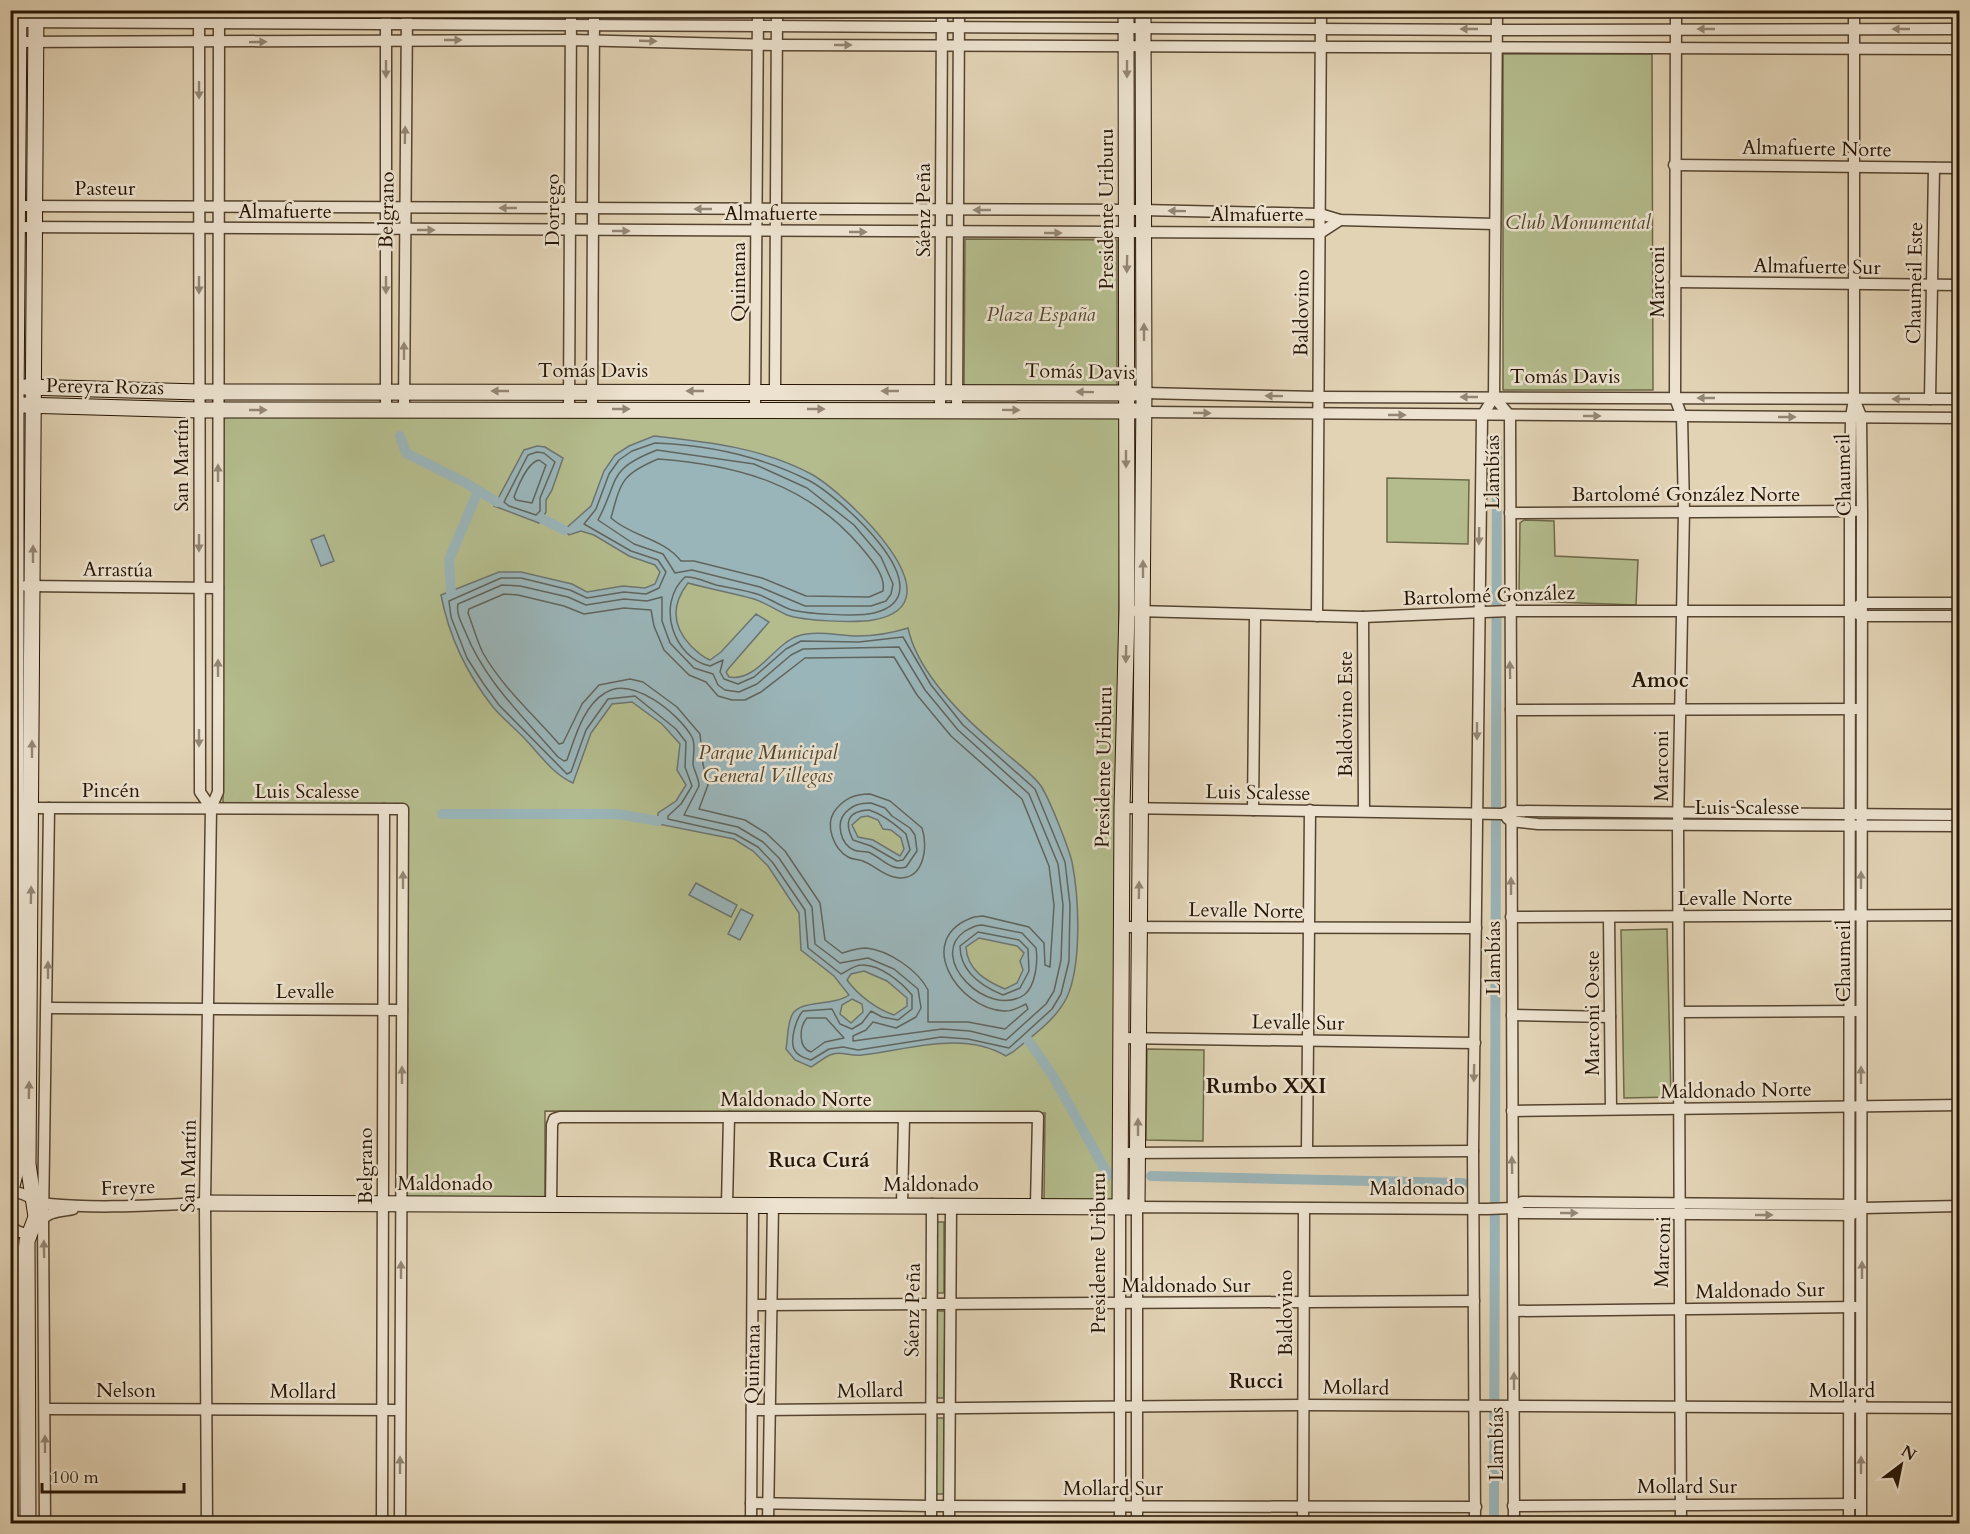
<svg xmlns="http://www.w3.org/2000/svg" width="1970" height="1534" font-family="Cardo,serif">
<style>
.green{fill:#b4bc8d;stroke:#6d6848;stroke-width:1.5}
.water{fill:#9ab5b9;stroke:#6c7571;stroke-width:1.5;fill-rule:evenodd}
.lines{fill:none;stroke-linecap:round;stroke-linejoin:round}
.shore{stroke:#60655e;stroke-width:1.5}
.canal{stroke:#9ab5b9;stroke-width:10}
.street-casing{stroke:#554430;stroke-width:13}
.secondary-casing{stroke:#261504;stroke-width:17}
.street{stroke:#ece2cf;stroke-width:10}
.secondary{stroke:#ece2cf;stroke-width:15}
.oneway{fill:#938674}
.labels{text-anchor:middle;stroke-width:5;stroke-linejoin:round;paint-order:stroke}
.street-label{font-size:20px;fill:#261504;stroke:#ece2cf}
.park-label{font-size:20px;font-style:italic;fill:#51472d;stroke:#ece2cf}
.neighbourhood-label{font-size:21px;font-weight:bold;fill:#261504;stroke:#ece2cf}
</style>
<rect width="100%" height="100%" fill="#e2d3b5"/>
<filter id="stains"><feTurbulence type="fractalNoise" baseFrequency=".00333" numOctaves="4"/><feColorMatrix values="0 0 0 0 .2 0 0 0 0 .09 0 0 0 0 .02 0 0 0 .5 -.17"/></filter>
<radialGradient id="worn" r=".72"><stop offset=".6" stop-color="#630" stop-opacity="0"/><stop offset="1" stop-color="#630" stop-opacity=".3"/></radialGradient>
<g class="green">
<polygon points="1503,54 1652,54 1653,390 1503,390"/>
<polygon points="965,239 1117,240 1117,389 964,388"/>
<polygon points="222,414 1121,415 1113,1200 1044,1200 1045,1113 545,1111 545,1200 405,1199 407,806 223,805"/>
<polygon points="1387,478 1469,480 1468,544 1387,542"/>
<polygon points="1524,520 1554,521 1555,556 1638,560 1636,605 1523,601 1519,595 1520,523"/>
<polygon points="1667,929 1671,1097 1624,1098 1621,930"/>
<polygon points="1147,1049 1204,1050 1203,1141 1146,1140"/>
<rect x="936" y="1222" width="8" height="71"/>
<polygon points="937,1311 945,1311 944,1398 936,1398"/>
<rect x="936" y="1418" width="8" height="76"/>
</g>
<g class="water">
<path d="M654,436C709,442 764,448 813,475C845,494 965,604 873,620C856,623 803,621 787,615C776,610 766,603 754,599C732,593 710,589 688,583C671,605 672,626 691,646C697,652 702,657 710,660L721,652L756,614L769,622L729,668L726,672L729,677C757,682 774,644 798,636C816,630 840,636 858,636C876,636 892,633 908,628C918,675 966,720 1001,749C1013,760 1032,773 1041,786C1050,800 1068,846 1072,862C1079,897 1082,964 1067,997C1056,1020 1032,1036 1013,1052L1006,1056C963,1030 907,1050 862,1055C851,1057 840,1050 830,1055C823,1058 817,1064 811,1067L795,1060L786,1049C788,1038 787,1025 792,1015C800,999 832,1007 849,995L834,976L801,950L799,913L768,866L753,851L734,839L658,824V813L676,801L686,785L677,770L680,744L662,724L632,702L612,704L591,733L573,783C553,774 541,756 526,740C516,729 503,719 493,707C467,674 449,637 441,595L499,572H521L572,584L587,592L623,586L645,588L655,584L660,572L655,565L629,556L594,535L581,531L569,535L564,530L591,506L604,471L615,455L629,446ZM868,816L878,820L883,829L891,830L901,838L904,849L900,856L873,840L858,837L852,825L861,817ZM979,938L1017,946L1024,953L1020,961L1023,970L1017,983L1005,989C986,981 967,970 966,947ZM864,971L887,981L907,998V1006L894,1015C876,1009 858,995 847,980L851,974ZM852,999L862,1004L863,1012L851,1023L840,1014L842,1005Z"/>
<polygon points="537,446 545,447 563,458 552,490 546,500 546,512 539,523 494,506 524,450"/>
<polygon points="324,535 334,561 321,566 311,540"/>
<polygon points="696,883 737,905 731,917 689,895"/>
<polygon points="741,909 753,915 740,940 728,934"/>
</g>
<g class="lines">
<g class="shore">
<path d="M655,443C708,445 760,456 808,480C838,495 950,594 874,613C859,617 803,614 789,609C779,605 770,599 760,595C746,590 730,588 716,585C706,582 695,576 685,577C655,605 674,658 710,666L723,660L720,672L724,679L738,684L754,677L786,649L801,641L859,642L903,637L931,685L963,725L1035,789L1065,862L1070,905L1069,961L1061,994L1052,1009L1009,1048L968,1039L941,1037L858,1050L843,1047L829,1049L811,1060C805,1058 797,1056 794,1049C790,1040 796,1018 803,1011L832,1009L840,1024L852,1029L862,1023L871,1011L882,1017L898,1020L912,1009V995C902,983 880,964 862,965C853,965 847,972 841,974L808,948L805,910L773,863L758,847L735,834L668,819V816L681,804L692,786L685,767L686,742L676,729L635,696L608,699L586,730L571,772L567,774L499,705L483,683L467,658L451,617L449,601L501,578H521L570,590L587,598L624,592L646,594L659,588L666,572L658,560L631,551L584,524L596,509L609,474L619,460L632,451Z"/>
<path d="M657,450L754,464L807,488L854,525L881,557L893,584L891,594L886,601L871,606H805L760,587L692,570L675,573L663,554L634,544L598,520C620,479 606,470 657,450Z"/>
<polygon points="537,452 544,453 555,462 540,498 540,511 536,515 509,506 504,502 528,455"/>
<path d="M658,459C739,465 807,484 861,547C870,558 886,575 883,591L869,597L806,596L762,578L694,561H681C663,538 632,537 611,518C621,481 622,474 658,459Z"/>
<path d="M539,460L546,465L532,503L516,500L514,497C518,486 528,462 539,460Z"/>
<path d="M502,585L520,586L568,597L586,605L624,599L647,601L662,597V621L670,643L694,668L713,674L718,685L725,690L739,692L757,684L791,655L803,649L899,647L925,690L958,730L1029,794L1058,864L1063,905L1061,960L1054,991L1046,1004L1006,1040L970,1031L942,1029L853,1041V1036L866,1030L873,1022L896,1028L916,1017L921,1008L918,989L894,969L868,958L840,963L815,944L812,907L779,858L763,842L738,827L684,815L699,786C699,778 694,771 693,764C693,755 696,745 692,737C679,714 632,675 605,693C583,706 575,738 567,760L564,761L558,757C523,716 485,682 465,631C461,622 456,613 458,604Z"/>
<path d="M504,594L518,595L564,606L584,614L624,608L651,610L654,626L664,650L689,675L706,682L718,696L732,700H745L761,692L805,658L894,657L917,695L951,736L1022,799L1049,866L1054,905L1050,967L1045,965L1044,943L1029,927L983,916L974,917C912,938 958,1009 1004,1011C1012,1012 1019,1007 1026,1004L1028,1009L1005,1029L968,1022H928V990C918,970 888,950 866,948C858,948 849,951 842,953L825,940L820,903L785,851L766,833L745,820L699,809L708,785L703,764L700,734L677,707L643,682L630,679L599,685L582,704L563,743L559,744C533,714 503,688 483,653C477,641 473,626 468,613L469,609Z"/>
<path d="M870,794L890,801L922,828C929,848 923,884 894,877C883,875 875,866 865,862C860,859 853,860 848,857C834,849 825,826 834,812C843,799 854,794 870,794Z"/>
<path d="M871,803L885,808L892,816L910,828L915,835L917,851L906,867C891,872 881,857 868,852C863,851 858,852 854,850C840,844 836,823 845,813C853,805 859,803 871,803Z"/>
<path d="M869,810C882,814 896,825 906,834L910,850L903,860L897,861L871,846L853,840C844,823 847,811 869,810Z"/>
<path d="M982,925L1022,933L1036,948C1038,961 1036,986 1024,995C988,1019 926,958 965,931C971,928 975,925 982,925Z"/>
<path d="M978,932L1019,940L1028,949L1029,971L1020,988L1003,995C981,986 960,972 960,946Z"/>
<path d="M807,1018H826L844,1038L825,1042L811,1052C798,1048 799,1027 807,1018Z"/>
</g>
<g class="canal">
<polyline points="400,436 406,453 464,482 497,502"/>
<polyline points="543,519 564,530"/>
<polyline points="451,593 449,560 478,491"/>
<polyline points="442,814 617,814 658,821"/>
<polyline points="1028,1040 1053,1076 1108,1175"/>
<polyline points="1151,1176 1463,1183"/>
<polyline points="1494,1524 1497,440"/>
</g>
<defs>
<g id="street">
<polyline points="199,10 200,792 211,808"/>
<polyline points="386,10 386,409"/>
<polyline points="1676,10 1675,398 1682,417 1684,510 1678,825 1681,1524"/>
<polyline points="1854,10 1854,399"/>
<polyline points="10,22 1497,30 1960,29"/>
<polyline points="10,42 572,40 777,45 1960,49"/>
<polyline points="1674,165 1960,168"/>
<polyline points="11,206 1143,210 1320,214 1340,220 1495,224"/>
<polyline points="11,227 1320,233 1340,220"/>
<polyline points="1675,282 1960,285"/>
<polyline points="775,391 777,10"/>
<polyline points="1144,393 1318,397 1960,399"/>
<polyline points="1494,397 1510,416 1514,1524"/>
<polyline points="1930,399 1934,168"/>
<polyline points="404,409 407,10"/>
<polyline points="569,409 571,10"/>
<polyline points="592,409 594,10"/>
<polyline points="755,409 758,10"/>
<polyline points="940,409 942,10"/>
<polyline points="957,409 959,10"/>
<polyline points="1144,412 1960,418"/>
<polyline points="1510,513 1855,511"/>
<polyline points="26,586 218,588"/>
<polyline points="1857,607 1862,603 1960,603"/>
<polyline points="1136,611 1363,617 1509,611 1852,611 1862,616 1960,616"/>
<polyline points="1317,616 1321,10"/>
<polyline points="1363,617 1364,811"/>
<polyline points="1511,710 1856,709"/>
<polyline points="26,808 403,809 400,1524"/>
<polyline points="1122,808 1502,814 1511,811 1960,815"/>
<polyline points="1253,810 1255,615"/>
<polyline points="1507,818 1511,821 1538,824 1960,826"/>
<polyline points="1511,917 1960,915"/>
<polyline points="1609,917 1611,1109"/>
<polyline points="1123,927 1476,928"/>
<polyline points="48,1008 402,1010"/>
<polyline points="1680,1012 1857,1011"/>
<polyline points="1512,1015 1610,1017"/>
<polyline points="1121,1038 1475,1043"/>
<polyline points="1512,1111 1960,1105"/>
<polyline points="1307,1151 1310,810"/>
<polyline points="1120,1153 1473,1151"/>
<path d="M10,1193C25,1190 34,1203 49,1204C101,1209 153,1205 205,1203"/>
<polyline points="551,1204 552,1125 554,1119 560,1117 1038,1117 1036,1205"/>
<polyline points="727,1204 729,1117"/>
<polyline points="902,1205 904,1118"/>
<polyline points="1513,1208 1520,1213 1851,1215 1856,1212"/>
<polyline points="1863,1208 1960,1206"/>
<path d="M10,1226C31,1244 34,1222 48,1215C55,1211 66,1211 73,1209"/>
<polyline points="753,1305 1474,1301"/>
<polyline points="1514,1311 1856,1307"/>
<polyline points="45,1409 400,1410"/>
<polyline points="752,1410 1303,1405 1960,1408"/>
<polyline points="751,1503 930,1506 1476,1507"/>
<polyline points="1513,1506 1855,1504"/>
<polyline points="45,1524 43,1219 49,808"/>
<polyline points="207,1524 205,1203 211,808 218,792 219,10"/>
<polyline points="382,1524 384,809"/>
<polyline points="751,1524 753,1204"/>
<polyline points="768,1524 773,1204"/>
<polyline points="931,1524 932,1204"/>
<polyline points="949,1524 951,1205"/>
<polyline points="1120,1524 1120,1207"/>
<polyline points="1137,1524 1137,1207 1487,1209 1513,1208 1522,1202 1856,1205"/>
<polyline points="1303,1524 1304,1210"/>
<polyline points="1475,1524 1473,1151 1482,416 1494,397 1497,10"/>
<polyline points="1849,1524 1850,511 1851,417 1854,399 1861,416 1862,512 1861,1524"/>
</g>
<g id="secondary">
<polyline points="25,387 199,392 1135,393"/>
<polyline points="22,405 199,410 1135,411"/>
<polyline points="10,1194 16,1170 16,405 19,10"/>
<polyline points="205,1203 1137,1207 1144,393 1143,10"/>
<polyline points="1120,1207 1122,808 1127,610 1126,10"/>
<polyline points="10,1233 13,1250 12,1524"/>
<polyline points="28,1524 27,1241 36,1217 28,1164 36,10"/>
</g>
</defs>
<use href="#street" class="street-casing"/>
<use href="#secondary" class="secondary-casing"/>
<use href="#street" class="street"/>
<use href="#secondary" class="secondary"/>
</g>
<defs><path id="oneway-solid" d="M-6-.8H1V-3.2L6.5 0L1 3.2V.8H-6Z" transform="scale(1.5)"/></defs>
<g class="oneway">
<use href="#oneway-solid" transform="translate(1469 29) rotate(-180)"/>
<use href="#oneway-solid" transform="translate(1706 29) rotate(180)"/>
<use href="#oneway-solid" transform="translate(1901 29) rotate(180)"/>
<use href="#oneway-solid" transform="translate(453 40)"/>
<use href="#oneway-solid" transform="translate(648 41) rotate(2)"/>
<use href="#oneway-solid" transform="translate(258 42) rotate(-1)"/>
<use href="#oneway-solid" transform="translate(843 45)"/>
<use href="#oneway-solid" transform="translate(386 69) rotate(90)"/>
<use href="#oneway-solid" transform="translate(1127 69) rotate(90)"/>
<use href="#oneway-solid" transform="translate(199 90) rotate(90)"/>
<use href="#oneway-solid" transform="translate(405 135) rotate(-89)"/>
<use href="#oneway-solid" transform="translate(508 208) rotate(-180)"/>
<use href="#oneway-solid" transform="translate(703 209) rotate(-180)"/>
<use href="#oneway-solid" transform="translate(982 210) rotate(-180)"/>
<use href="#oneway-solid" transform="translate(1177 211) rotate(-179)"/>
<use href="#oneway-solid" transform="translate(426 230)"/>
<use href="#oneway-solid" transform="translate(621 231)"/>
<use href="#oneway-solid" transform="translate(858 232)"/>
<use href="#oneway-solid" transform="translate(1053 233)"/>
<use href="#oneway-solid" transform="translate(1127 264) rotate(91)"/>
<use href="#oneway-solid" transform="translate(199 285) rotate(90)"/>
<use href="#oneway-solid" transform="translate(386 285) rotate(90)"/>
<use href="#oneway-solid" transform="translate(1144 332) rotate(-90)"/>
<use href="#oneway-solid" transform="translate(404 351) rotate(-90)"/>
<use href="#oneway-solid" transform="translate(500 391) rotate(180)"/>
<use href="#oneway-solid" transform="translate(695 391) rotate(180)"/>
<use href="#oneway-solid" transform="translate(890 391) rotate(180)"/>
<use href="#oneway-solid" transform="translate(1085 392) rotate(-179)"/>
<use href="#oneway-solid" transform="translate(1274 396) rotate(-179)"/>
<use href="#oneway-solid" transform="translate(1469 397) rotate(-180)"/>
<use href="#oneway-solid" transform="translate(1706 398) rotate(-180)"/>
<use href="#oneway-solid" transform="translate(1901 399) rotate(180)"/>
<use href="#oneway-solid" transform="translate(621 409)"/>
<use href="#oneway-solid" transform="translate(816 409)"/>
<use href="#oneway-solid" transform="translate(258 410)"/>
<use href="#oneway-solid" transform="translate(1011 410) rotate(1)"/>
<use href="#oneway-solid" transform="translate(1202 413) rotate(1)"/>
<use href="#oneway-solid" transform="translate(1397 415)"/>
<use href="#oneway-solid" transform="translate(1592 416)"/>
<use href="#oneway-solid" transform="translate(1787 417)"/>
<use href="#oneway-solid" transform="translate(1126 459) rotate(90)"/>
<use href="#oneway-solid" transform="translate(218 473) rotate(-90)"/>
<use href="#oneway-solid" transform="translate(1479 536) rotate(91)"/>
<use href="#oneway-solid" transform="translate(199 543) rotate(90)"/>
<use href="#oneway-solid" transform="translate(33 554) rotate(-90)"/>
<use href="#oneway-solid" transform="translate(1143 569) rotate(-90)"/>
<use href="#oneway-solid" transform="translate(1126 654) rotate(91)"/>
<use href="#oneway-solid" transform="translate(218 668) rotate(-90)"/>
<use href="#oneway-solid" transform="translate(1510 670) rotate(-91)"/>
<use href="#oneway-solid" transform="translate(1477 731) rotate(90)"/>
<use href="#oneway-solid" transform="translate(199 738) rotate(90)"/>
<use href="#oneway-solid" transform="translate(32 749) rotate(-90)"/>
<use href="#oneway-solid" transform="translate(403 880) rotate(-90)"/>
<use href="#oneway-solid" transform="translate(1861 880) rotate(-90)"/>
<use href="#oneway-solid" transform="translate(1511 886) rotate(-90)"/>
<use href="#oneway-solid" transform="translate(1139 890) rotate(-89)"/>
<use href="#oneway-solid" transform="translate(31 895) rotate(-89)"/>
<use href="#oneway-solid" transform="translate(48 970) rotate(-90)"/>
<use href="#oneway-solid" transform="translate(1474 1073) rotate(91)"/>
<use href="#oneway-solid" transform="translate(402 1075) rotate(-90)"/>
<use href="#oneway-solid" transform="translate(1861 1075) rotate(-90)"/>
<use href="#oneway-solid" transform="translate(29 1090) rotate(-89)"/>
<use href="#oneway-solid" transform="translate(1138 1127) rotate(-90)"/>
<use href="#oneway-solid" transform="translate(1512 1165) rotate(-91)"/>
<use href="#oneway-solid" transform="translate(1569 1213)"/>
<use href="#oneway-solid" transform="translate(1764 1215)"/>
<use href="#oneway-solid" transform="translate(44 1249) rotate(-91)"/>
<use href="#oneway-solid" transform="translate(401 1270) rotate(-90)"/>
<use href="#oneway-solid" transform="translate(1862 1270) rotate(-90)"/>
<use href="#oneway-solid" transform="translate(1514 1381) rotate(-90)"/>
<use href="#oneway-solid" transform="translate(45 1444) rotate(-90)"/>
<use href="#oneway-solid" transform="translate(400 1465) rotate(-90)"/>
<use href="#oneway-solid" transform="translate(1861 1465) rotate(-90)"/>
</g>
<g class="labels">
<g class="street-label">
<text transform="translate(1817 148) rotate(1)" y="7">Almafuerte Norte</text>
<text x="105" y="195">Pasteur</text>
<text transform="translate(1106 209) rotate(-90)" y="7">Presidente Uriburu</text>
<text transform="translate(386 210) rotate(-89)" y="7">Belgrano</text>
<text transform="translate(552 210) rotate(-90)" y="7">Dorrego</text>
<text transform="translate(923 210) rotate(-90)" y="7">Sáenz Peña</text>
<text x="285" y="218">Almafuerte</text>
<text x="771" y="220">Almafuerte</text>
<text x="1257" y="221">Almafuerte</text>
<text transform="translate(1817 266) rotate(1)" y="7">Almafuerte Sur</text>
<text transform="translate(738 282) rotate(-90)" y="7">Quintana</text>
<text transform="translate(1657 282) rotate(-90)" y="7">Marconi</text>
<text transform="translate(1914 283) rotate(-89)" y="7">Chaumeil Este</text>
<text transform="translate(1301 313) rotate(-89)" y="7">Baldovino</text>
<text x="593" y="377">Tomás Davis</text>
<text transform="translate(1080 371) rotate(1)" y="7">Tomás Davis</text>
<text x="1565" y="383">Tomás Davis</text>
<text transform="translate(105 386) rotate(1)" y="7">Pereyra Rozas</text>
<text transform="translate(181 465) rotate(-90)" y="7">San Martín</text>
<text transform="translate(1492 472) rotate(-90)" y="7">Llambías</text>
<text transform="translate(1843 475) rotate(-91)" y="7">Chaumeil</text>
<text x="1686" y="501">Bartolomé González Norte</text>
<text transform="translate(118 569) rotate(1)" y="7">Arrastúa</text>
<text transform="translate(1489 595) rotate(-2)" y="7">Bartolomé González</text>
<text transform="translate(1345 714) rotate(-90)" y="7">Baldovino Este</text>
<text transform="translate(1661 766) rotate(-90)" y="7">Marconi</text>
<text transform="translate(1103 767) rotate(-89)" y="7">Presidente Uriburu</text>
<text x="111" y="797">Pincén</text>
<text x="307" y="798">Luis Scalesse</text>
<text transform="translate(1258 792) rotate(1)" y="7">Luis Scalesse</text>
<text x="1747" y="814">Luis Scalesse</text>
<text x="1735" y="905">Levalle Norte</text>
<text transform="translate(1246 910) rotate(1)" y="7">Levalle Norte</text>
<text transform="translate(1493 958) rotate(-90)" y="7">Llambías</text>
<text transform="translate(1843 961) rotate(-90)" y="7">Chaumeil</text>
<text x="305" y="998">Levalle</text>
<text transform="translate(1592 1013) rotate(-90)" y="7">Marconi Oeste</text>
<text transform="translate(1298 1022) rotate(1)" y="7">Levalle Sur</text>
<text transform="translate(1736 1090) rotate(-1)" y="7">Maldonado Norte</text>
<text x="796" y="1106">Maldonado Norte</text>
<text transform="translate(188 1166) rotate(-89)" y="7">San Martín</text>
<text transform="translate(365 1166) rotate(-90)" y="7">Belgrano</text>
<text x="445" y="1190">Maldonado</text>
<text x="931" y="1191">Maldonado</text>
<text transform="translate(128 1187) rotate(-2)" y="7">Freyre</text>
<text x="1417" y="1195">Maldonado</text>
<text transform="translate(1662 1252) rotate(-88)" y="7">Marconi</text>
<text transform="translate(1098 1253) rotate(-90)" y="7">Presidente Uriburu</text>
<text x="1186" y="1292">Maldonado Sur</text>
<text transform="translate(1760 1290) rotate(-1)" y="7">Maldonado Sur</text>
<text transform="translate(912 1310) rotate(-89)" y="7">Sáenz Peña</text>
<text transform="translate(1285 1313) rotate(-90)" y="7">Baldovino</text>
<text transform="translate(752 1364) rotate(-89)" y="7">Quintana</text>
<text transform="translate(1356 1387) rotate(1)" y="7">Mollard</text>
<text x="126" y="1397">Nelson</text>
<text transform="translate(870 1390) rotate(-1)" y="7">Mollard</text>
<text x="1842" y="1397">Mollard</text>
<text transform="translate(303 1391) rotate(1)" y="7">Mollard</text>
<text transform="translate(1496 1444) rotate(-90)" y="7">Llambías</text>
<text x="1687" y="1493">Mollard Sur</text>
<text x="1113" y="1495">Mollard Sur</text>
</g>
<g class="park-label">
<text x="1578" y="229">Club Monumental</text>
<text x="1041" y="321">Plaza España</text>
<text x="768" y="759">Parque Municipal<tspan x="768" dy="23">General Villegas</tspan></text>
</g>
<g class="neighbourhood-label">
<text x="1660" y="687">Amoc</text>
<text x="1266" y="1093">Rumbo XXI</text>
<text x="819" y="1167">Ruca Curá</text>
<text x="1256" y="1388">Rucci</text>
</g>
</g>
<rect width="1970" height="1534" fill="none" stroke="#e2d3b5" stroke-width="36"/>
<rect x="12" y="12" width="1946" height="1510" fill="none" stroke="#261504" stroke-width="3"/>
<rect x="18" y="18" width="1934" height="1498" fill="none" stroke="#261504" stroke-width="1.5"/>
<g transform="translate(1901 1465) rotate(32)" stroke="#ece2cf" stroke-width="4.5" paint-order="stroke">
<path d="M0-4.5L10 22L0 15L-10 22Z" fill="#261504"/>
<text y="-9" font-size="16" font-weight="bold" text-anchor="middle" fill="#261504">N</text>
</g>
<path d="M42 1483v9h142v-9" fill="none" stroke="#261504" stroke-width="3"/>
<text x="51" y="1483" font-size="18" fill="#261504" stroke="#ece2cf" stroke-width="4.5" paint-order="stroke">100 m</text>
<rect width="100%" height="100%" filter="url(#stains)"/>
<rect width="100%" height="100%" fill="url(#worn)"/>
</svg>
